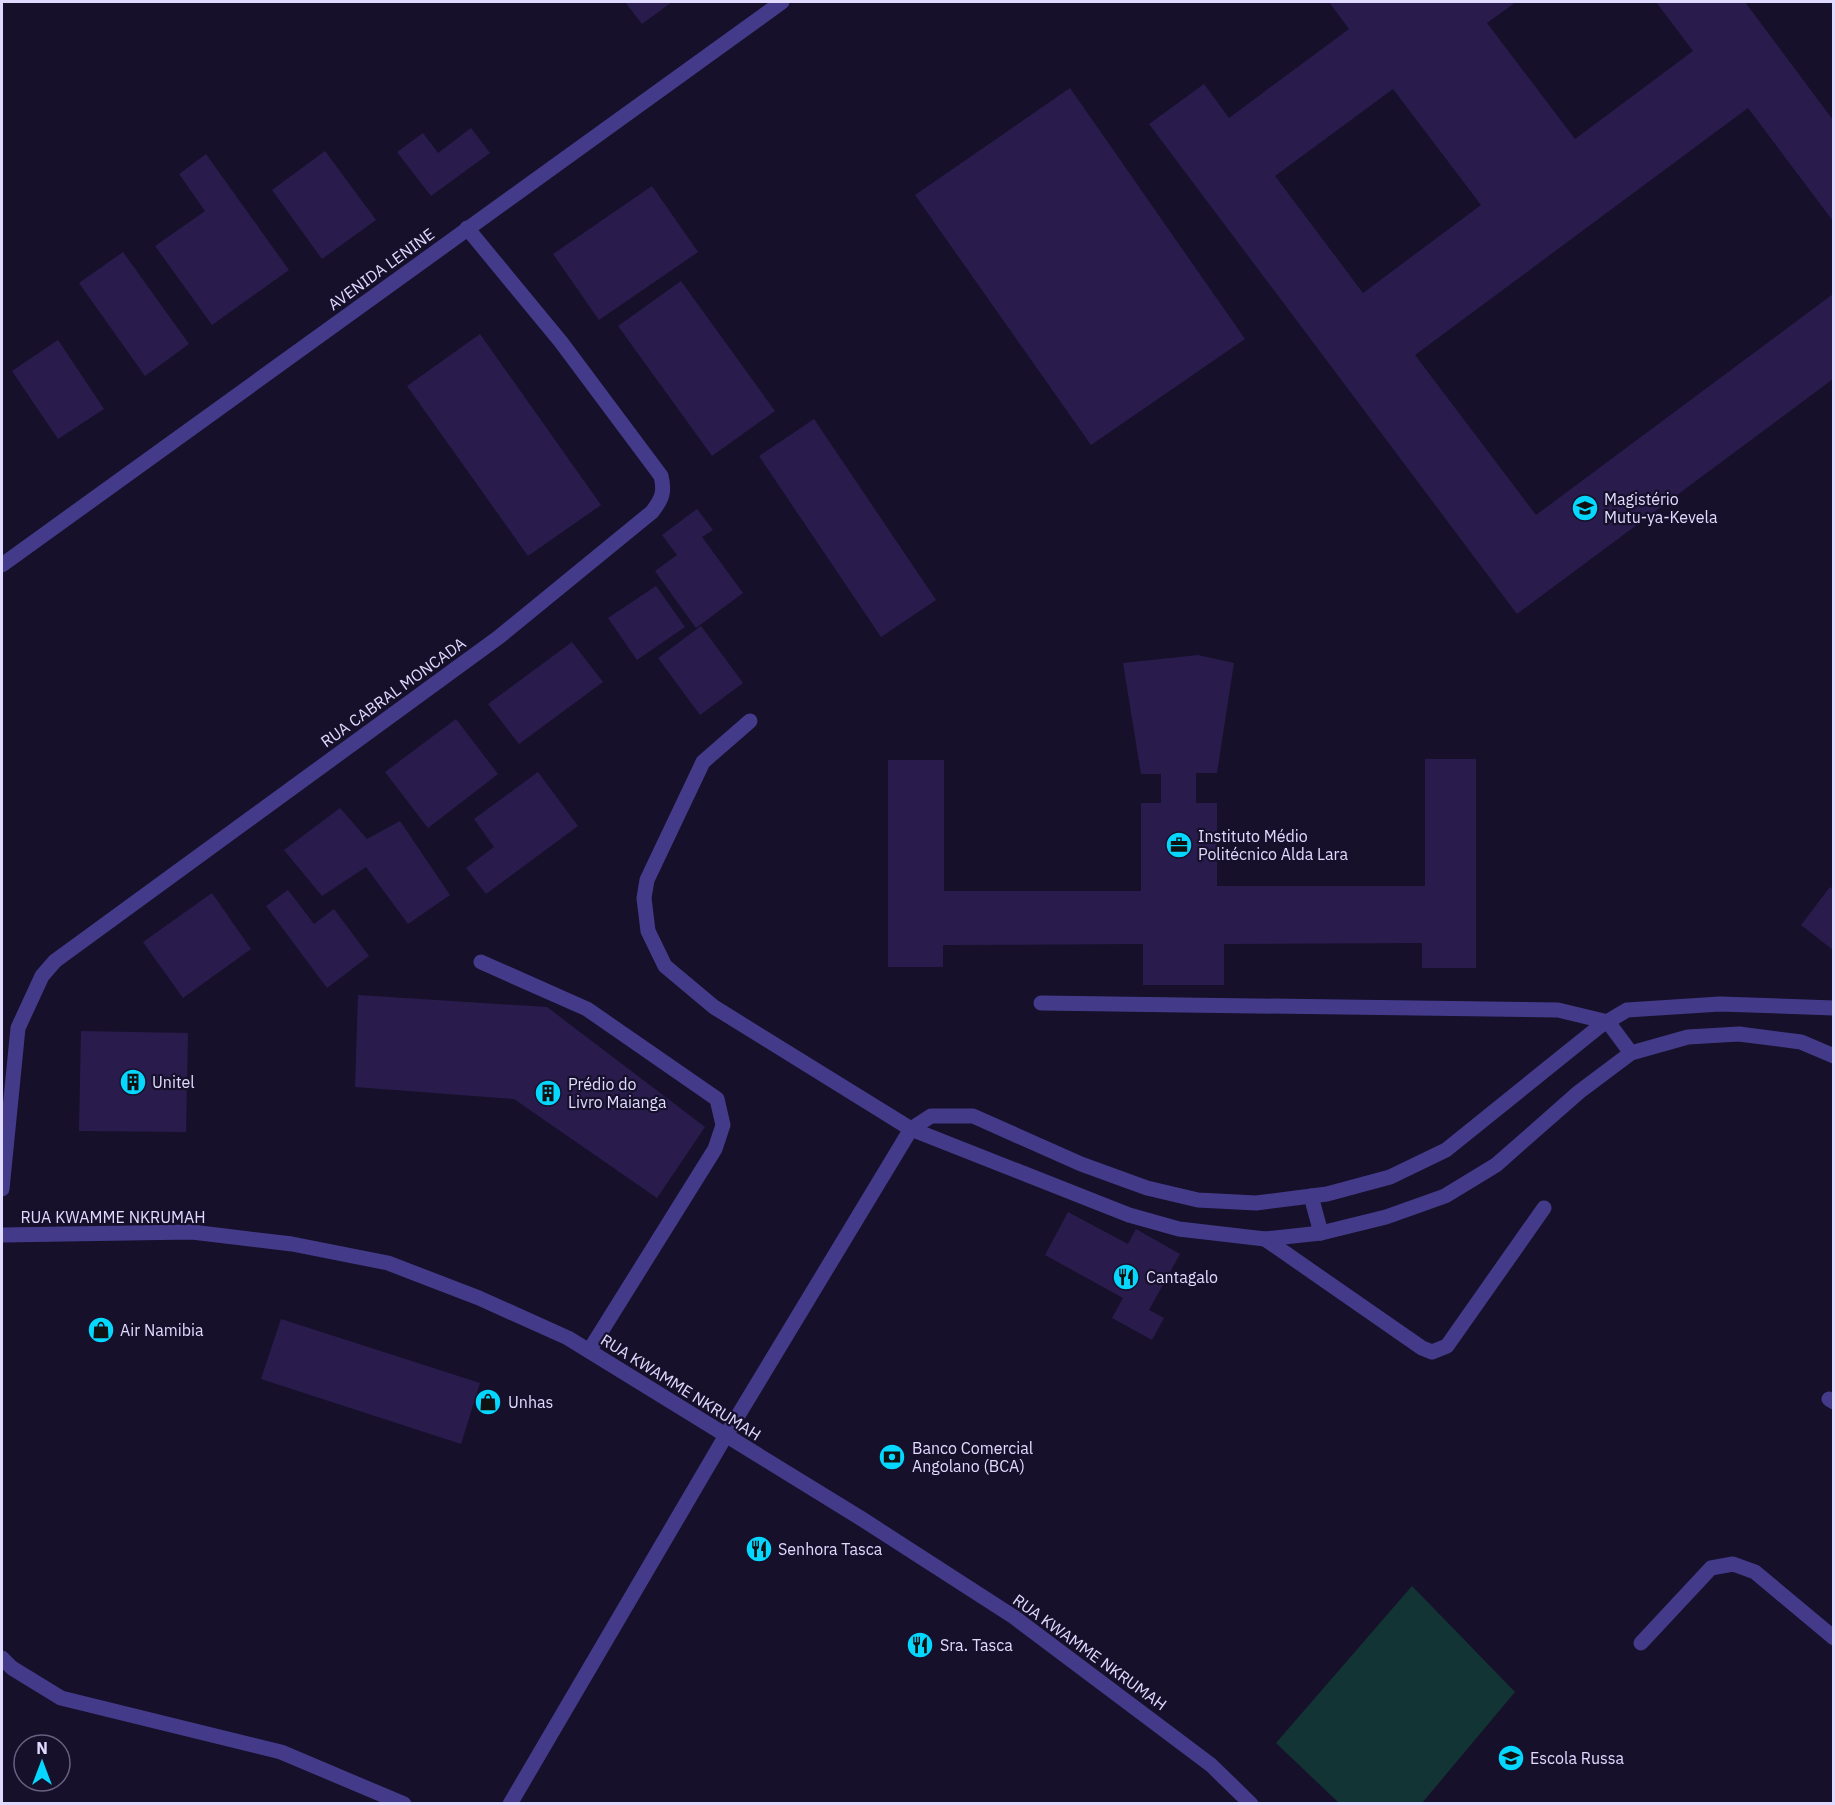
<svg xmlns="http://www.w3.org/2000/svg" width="1835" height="1805" font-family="'IBM Plex Sans',sans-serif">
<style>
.green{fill:#133434}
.building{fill:#291c4c;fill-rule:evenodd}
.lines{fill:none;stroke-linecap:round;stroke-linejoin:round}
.minor{stroke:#433b8a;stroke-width:15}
.labels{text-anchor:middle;stroke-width:4.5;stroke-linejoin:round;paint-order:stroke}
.street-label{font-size:16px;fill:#e0daff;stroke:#16102a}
.poi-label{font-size:16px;fill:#e0daff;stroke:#16102a;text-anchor:start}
</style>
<rect width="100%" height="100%" fill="#16102a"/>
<polygon class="green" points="1412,1586 1515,1692 1422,1803 1339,1803 1276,1743"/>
<g class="building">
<polygon points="625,2 672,2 642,24"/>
<path d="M1329,2H1516L1487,23L1575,139L1693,51L1656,2H1745L1833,120V221L1748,108L1415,355L1536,515L1833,294V379L1517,614L1149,124L1204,84L1229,118L1349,29ZM1393,89L1481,205L1363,293L1275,176Z"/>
<polygon points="1070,88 1245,339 1091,445 915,195"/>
<polygon points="471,128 490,153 431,196 397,152 423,133 438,153"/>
<polygon points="325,151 376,220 322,259 272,190"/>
<polygon points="206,154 289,270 212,325 155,246 205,211 179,174"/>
<polygon points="652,186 698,252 599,320 553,254"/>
<polygon points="123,252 189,344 145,376 79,283"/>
<polygon points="681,281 775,411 712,456 618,326"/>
<polygon points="480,334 601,505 528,556 407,386"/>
<polygon points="58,340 104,409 58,439 12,371"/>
<polygon points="814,419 936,600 881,637 759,456"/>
<polygon points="697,509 713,530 702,537 743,593 696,628 655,571 677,555 662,535"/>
<polygon points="656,586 685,627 637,660 608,618"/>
<polygon points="701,626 743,683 700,715 658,658"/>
<polygon points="572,642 603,682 519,744 488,704"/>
<polygon points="1198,655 1234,663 1217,773 1196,773 1196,803 1217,803 1217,886 1425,886 1425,759 1476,759 1476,968 1422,968 1422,943 1224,944 1224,985 1143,985 1143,944 943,945 943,967 888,967 888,760 944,760 944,891 1141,891 1141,803 1161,803 1161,774 1141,774 1123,663"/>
<polygon points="456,719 498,774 428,828 385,772"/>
<polygon points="538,772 578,826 486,894 466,868 494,847 474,819"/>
<polygon points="340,808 367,839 400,821 450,895 408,924 366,867 322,896 284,850"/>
<polygon points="1830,887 1833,890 1833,950 1801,925"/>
<polygon points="288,890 314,924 334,909 369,956 327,988 266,906"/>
<polygon points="212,893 251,949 183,998 143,942"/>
<polygon points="358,995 547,1007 705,1127 657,1198 514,1099 355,1087"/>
<polygon points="81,1031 188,1033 186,1132 79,1131"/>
<polygon points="1068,1212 1128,1244 1136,1229 1180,1254 1149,1310 1164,1318 1152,1340 1112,1318 1123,1298 1045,1255"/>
<polygon points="281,1319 480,1383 461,1444 261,1379"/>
</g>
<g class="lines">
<g class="minor">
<polyline points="2,565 782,2"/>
<polyline points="750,721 703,762 647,880 644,898 648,931 665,966 714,1007 911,1129 1129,1215 1179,1229 1265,1239 1321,1233 1386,1217 1445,1196 1496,1165 1579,1092 1631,1053 1688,1037 1739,1034 1801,1042 1834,1056"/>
<polyline points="481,962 587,1009 717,1099 723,1125 715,1149 589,1351"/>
<polyline points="1041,1003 1558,1010 1608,1022 1631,1053"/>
<path d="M2,1189L18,1028L42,976L55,961L499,637L652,512C662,499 665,492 661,476L561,342L467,228"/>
<polyline points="1311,1196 1321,1233"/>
<polyline points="2,1235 192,1232 292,1244 388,1263 479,1298 568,1338 862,1519 1014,1617 1211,1765 1251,1804"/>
<polyline points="1265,1239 1422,1348 1432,1352 1447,1346 1544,1208"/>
<polyline points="1829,1399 1834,1402"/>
<polyline points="1641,1643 1711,1568 1733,1564 1755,1572 1834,1638"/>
<polyline points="2,1658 12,1668 61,1698 281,1752 404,1804"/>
<polyline points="510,1804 725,1437 911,1129 931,1116 973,1116 1081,1164 1147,1188 1198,1200 1256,1203 1327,1194 1390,1177 1446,1150 1600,1026 1627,1010 1720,1004 1834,1008"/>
</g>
</g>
<defs>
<symbol id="university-disc" viewBox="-11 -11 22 22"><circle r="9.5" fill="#06d7ff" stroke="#16102a"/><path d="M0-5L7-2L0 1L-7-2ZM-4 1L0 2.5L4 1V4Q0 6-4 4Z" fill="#111"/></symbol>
<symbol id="office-disc" viewBox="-11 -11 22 22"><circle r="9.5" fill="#06d7ff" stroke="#16102a"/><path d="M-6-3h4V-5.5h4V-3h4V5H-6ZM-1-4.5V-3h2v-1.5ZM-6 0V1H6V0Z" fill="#111"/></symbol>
<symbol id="building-disc" viewBox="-11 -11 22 22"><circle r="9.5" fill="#06d7ff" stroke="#16102a"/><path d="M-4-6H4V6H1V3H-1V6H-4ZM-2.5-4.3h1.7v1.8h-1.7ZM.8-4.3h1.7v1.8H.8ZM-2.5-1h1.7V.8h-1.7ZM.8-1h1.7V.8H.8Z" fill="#111"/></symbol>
<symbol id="restaurant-disc" viewBox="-11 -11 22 22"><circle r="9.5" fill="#06d7ff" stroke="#16102a"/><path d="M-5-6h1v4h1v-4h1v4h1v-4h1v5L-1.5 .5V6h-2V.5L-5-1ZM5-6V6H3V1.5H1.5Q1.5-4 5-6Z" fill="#111"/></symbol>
<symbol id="shop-disc" viewBox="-11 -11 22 22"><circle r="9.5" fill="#06d7ff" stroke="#16102a"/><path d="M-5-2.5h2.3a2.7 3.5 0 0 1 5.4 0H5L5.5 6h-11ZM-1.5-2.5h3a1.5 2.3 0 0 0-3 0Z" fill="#111"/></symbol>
<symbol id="bank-disc" viewBox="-11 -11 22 22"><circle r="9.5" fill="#06d7ff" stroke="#16102a"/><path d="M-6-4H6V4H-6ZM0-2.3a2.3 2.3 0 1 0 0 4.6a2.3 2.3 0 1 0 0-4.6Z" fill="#111"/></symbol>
<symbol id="school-disc" viewBox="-11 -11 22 22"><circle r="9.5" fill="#06d7ff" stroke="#16102a"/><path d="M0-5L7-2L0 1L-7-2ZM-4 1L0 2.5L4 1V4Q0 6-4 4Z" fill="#111"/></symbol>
</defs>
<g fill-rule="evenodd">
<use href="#university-disc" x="1570" y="493" width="30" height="30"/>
<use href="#office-disc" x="1164" y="830" width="30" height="30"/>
<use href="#building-disc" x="118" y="1067" width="30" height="30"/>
<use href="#building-disc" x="533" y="1078" width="30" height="30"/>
<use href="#restaurant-disc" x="1111" y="1262" width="30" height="30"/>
<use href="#shop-disc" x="86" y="1315" width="30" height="30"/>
<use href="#shop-disc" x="473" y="1387" width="30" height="30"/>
<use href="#bank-disc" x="877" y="1442" width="30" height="30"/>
<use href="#restaurant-disc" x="744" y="1534" width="30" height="30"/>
<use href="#restaurant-disc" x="905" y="1630" width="30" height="30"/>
<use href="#school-disc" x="1496" y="1743" width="30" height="30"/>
</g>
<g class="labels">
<g class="street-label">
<text transform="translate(381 269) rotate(-36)" y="6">AVENIDA LENINE</text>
<text transform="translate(393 692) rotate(-36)" y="6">RUA CABRAL MONCADA</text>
<text x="113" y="1223">RUA KWAMME NKRUMAH</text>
<text transform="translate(681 1387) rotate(32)" y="6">RUA KWAMME NKRUMAH</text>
<text transform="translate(1090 1652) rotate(36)" y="6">RUA KWAMME NKRUMAH</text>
</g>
<g class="poi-label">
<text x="1604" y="505">Magistério<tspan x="1604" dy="18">Mutu-ya-Kevela</tspan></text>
<text x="1198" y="842">Instituto Médio<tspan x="1198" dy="18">Politécnico Alda Lara</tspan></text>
<text x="152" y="1088">Unitel</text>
<text x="568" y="1090">Prédio do<tspan x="568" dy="18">Livro Maianga</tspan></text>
<text x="1146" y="1283">Cantagalo</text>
<text x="120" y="1336">Air Namibia</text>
<text x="508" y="1408">Unhas</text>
<text x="912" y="1454">Banco Comercial<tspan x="912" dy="18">Angolano (BCA)</tspan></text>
<text x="778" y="1555">Senhora Tasca</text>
<text x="940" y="1651">Sra. Tasca</text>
<text x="1530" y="1764">Escola Russa</text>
</g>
</g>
<rect width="1835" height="1805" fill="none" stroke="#e0daff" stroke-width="6"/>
<g transform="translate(42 1763)"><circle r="28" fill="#16102a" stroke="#67617f" stroke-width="1.5"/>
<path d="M0-4.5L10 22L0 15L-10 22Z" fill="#06d7ff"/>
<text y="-9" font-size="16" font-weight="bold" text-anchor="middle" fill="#e0daff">N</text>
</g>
</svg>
